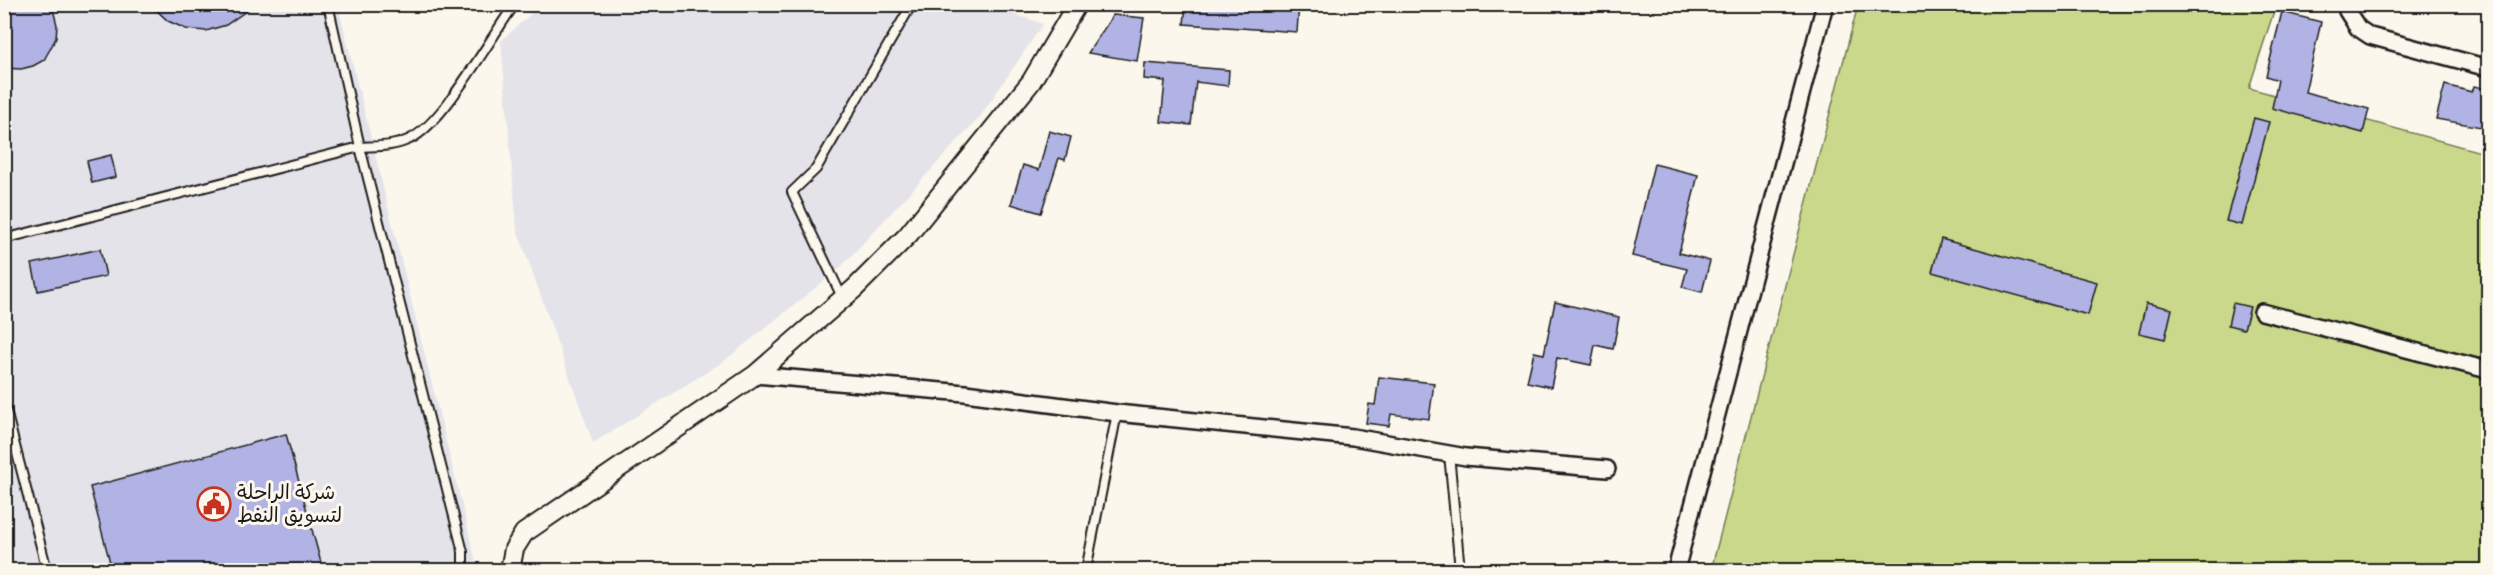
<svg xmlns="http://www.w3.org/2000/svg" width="2493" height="575" font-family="Sriracha,'Playpen Sans Arabic',sans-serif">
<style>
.built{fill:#e4e3ea}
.green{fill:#cad88b;stroke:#737a54;stroke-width:1.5}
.building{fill:#b0b3e4;stroke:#1c1c1c;stroke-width:1.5}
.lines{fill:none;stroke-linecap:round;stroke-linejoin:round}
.service-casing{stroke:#1c1c1c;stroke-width:12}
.minor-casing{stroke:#1c1c1c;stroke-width:20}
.tertiary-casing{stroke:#1c1c1c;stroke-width:22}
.service{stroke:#fbf7ec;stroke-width:8}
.minor{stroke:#fbf7ec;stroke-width:15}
.tertiary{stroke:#fbf7ec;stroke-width:18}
.labels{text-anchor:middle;stroke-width:6;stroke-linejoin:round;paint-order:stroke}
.poi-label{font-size:20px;fill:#1c1c1c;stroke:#fbf7ec;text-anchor:start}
</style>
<rect width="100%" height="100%" fill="#fbf7ec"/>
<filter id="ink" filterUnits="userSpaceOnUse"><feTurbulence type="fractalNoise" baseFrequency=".0167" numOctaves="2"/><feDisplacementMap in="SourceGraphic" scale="12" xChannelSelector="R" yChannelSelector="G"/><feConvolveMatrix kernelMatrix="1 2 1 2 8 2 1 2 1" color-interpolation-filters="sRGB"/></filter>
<g filter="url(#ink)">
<g class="built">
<polygon points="542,4 985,4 1043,24 979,118 840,268 723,362 593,443 517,229 501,41"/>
<polygon points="4,5 338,5 478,570 5,570"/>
</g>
<polygon class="green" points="1858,5 2276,5 2249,88 2488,154 2488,570 1711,570"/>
<g class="building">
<polygon points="4,4 48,4 54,13 57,25 56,38 44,60 33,66 21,69 4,68"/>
<polygon points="150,4 256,4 226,25 206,31 186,29 168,21"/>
<polygon points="1186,4 1299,4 1297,32 1184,24"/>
<polygon points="2282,12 2321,22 2305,92 2369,109 2363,133 2272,108 2278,80 2266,76"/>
<polygon points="1113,15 1144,18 1137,61 1088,53"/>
<polygon points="1145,63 1229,70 1228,86 1196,82 1191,125 1161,122 1165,81 1144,79"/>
<polygon points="2445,85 2472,92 2474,86 2488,89 2488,121 2483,120 2481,127 2436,119"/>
<polygon points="2254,118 2269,122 2242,225 2226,221"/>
<polygon points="1049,131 1071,137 1065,160 1059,158 1041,213 1011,204 1023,165 1039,170"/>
<polygon points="111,155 116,177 92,183 87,161"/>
<polygon points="1654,164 1698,175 1679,253 1710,261 1702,292 1682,287 1687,269 1632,256"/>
<polygon points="1941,239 2097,282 2088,315 1932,272"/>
<polygon points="100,249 106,276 38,291 32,264"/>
<polygon points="1555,302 1619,317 1613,349 1595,345 1591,365 1557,358 1551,387 1527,382 1534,352 1544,354"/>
<polygon points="2146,303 2172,309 2165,339 2139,333"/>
<polygon points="2233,303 2250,307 2244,329 2228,325"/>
<polygon points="1379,377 1434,383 1429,419 1391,414 1389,426 1366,423 1369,404 1375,405"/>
<polygon points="286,434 323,570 112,570 90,487"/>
</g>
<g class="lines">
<defs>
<g id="service">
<polyline points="328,4 360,147 463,552 463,570"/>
<path d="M4,239L360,147C378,146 394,147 410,139C444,123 490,38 515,4"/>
<polyline points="842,297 792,192 816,169 912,4"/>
<polyline points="4,403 47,570"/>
<polyline points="1449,454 1460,570"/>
<polyline points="1086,570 1117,413"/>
</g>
<g id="minor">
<polyline points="2350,4 2347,11 2358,28 2370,36 2488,68"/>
<polyline points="2262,312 2488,370"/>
<polyline points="755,375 965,393 1117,413 1353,437 1466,457 1607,469"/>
<polyline points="1676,570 1825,4"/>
</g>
<polyline id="tertiary" points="510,570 514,549 524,533 755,375 855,288 908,235 1031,82 1077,4"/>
</defs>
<use href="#service" class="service-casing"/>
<use href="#minor" class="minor-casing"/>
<use href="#tertiary" class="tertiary-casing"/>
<use href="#service" class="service"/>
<use href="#minor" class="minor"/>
<use href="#tertiary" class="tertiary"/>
</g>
</g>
<defs>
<symbol id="civic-ring" viewBox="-11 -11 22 22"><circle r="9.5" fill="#fbf7ec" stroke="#c8321e" stroke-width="1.5"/><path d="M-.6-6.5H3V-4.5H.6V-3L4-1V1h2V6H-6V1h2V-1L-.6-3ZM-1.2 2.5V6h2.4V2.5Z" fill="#c8321e"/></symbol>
</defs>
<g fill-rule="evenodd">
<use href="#civic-ring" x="195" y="485" width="38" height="38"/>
</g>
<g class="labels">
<g class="poi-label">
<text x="237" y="499">شركة الراحلة<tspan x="237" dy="23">لتسويق النفط</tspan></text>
</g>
</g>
<rect width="2493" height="575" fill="none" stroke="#fbf7ec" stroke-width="24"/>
<rect x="12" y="12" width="2469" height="551" fill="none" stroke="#1c1c1c" stroke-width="2" filter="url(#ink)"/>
</svg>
